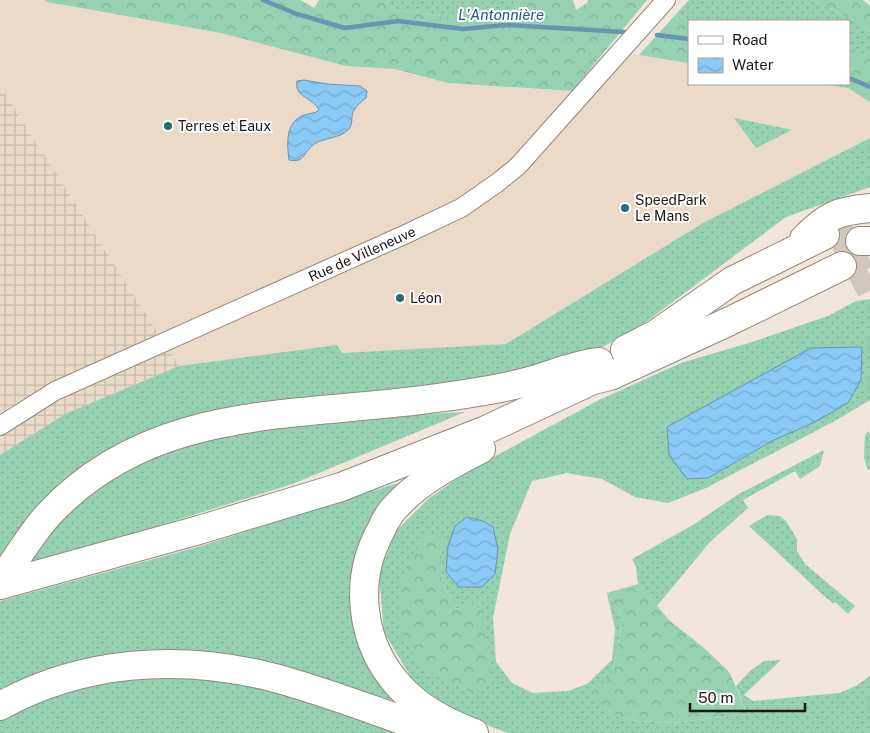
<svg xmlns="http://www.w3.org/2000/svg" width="870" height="733" font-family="'Public Sans',sans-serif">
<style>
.built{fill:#eadac7}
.industrial{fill:url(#industrial-grid)}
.grass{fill:url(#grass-dots);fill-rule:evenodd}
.forest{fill:url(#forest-crowns)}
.water{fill:url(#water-waves);stroke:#6995b2}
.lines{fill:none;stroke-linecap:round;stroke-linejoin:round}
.stream{stroke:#6995b2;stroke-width:4.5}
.highway-tunnel{stroke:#d1c7bb;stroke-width:28;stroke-dasharray:28 14;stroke-linecap:butt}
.street-casing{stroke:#92887c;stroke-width:20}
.highway-casing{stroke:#92887c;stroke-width:30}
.street{stroke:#fff;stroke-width:18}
.highway{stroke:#fff;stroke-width:28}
.poi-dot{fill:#267077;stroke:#fff;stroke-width:2}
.labels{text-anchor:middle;stroke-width:4;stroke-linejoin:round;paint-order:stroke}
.poi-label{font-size:14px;fill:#1c1814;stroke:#fff;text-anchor:start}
.street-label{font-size:14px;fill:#1c1814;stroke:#fff}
.water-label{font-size:15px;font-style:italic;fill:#205d82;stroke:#fff}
</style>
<defs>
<pattern id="industrial-grid" width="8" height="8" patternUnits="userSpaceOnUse" patternTransform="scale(1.25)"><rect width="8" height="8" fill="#eadac7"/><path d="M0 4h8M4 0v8" fill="none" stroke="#c8baaa"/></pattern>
<pattern id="grass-dots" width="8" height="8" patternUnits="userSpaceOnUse" patternTransform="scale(1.25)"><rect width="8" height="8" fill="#96d1b2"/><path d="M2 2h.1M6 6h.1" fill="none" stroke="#81b398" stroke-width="1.8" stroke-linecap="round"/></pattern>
<pattern id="forest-crowns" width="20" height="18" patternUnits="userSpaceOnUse" patternTransform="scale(1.25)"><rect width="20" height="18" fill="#96d1b2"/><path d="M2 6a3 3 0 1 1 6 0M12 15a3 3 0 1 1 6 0" fill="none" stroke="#81b398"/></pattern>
<pattern id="water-waves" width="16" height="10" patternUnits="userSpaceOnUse" patternTransform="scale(1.25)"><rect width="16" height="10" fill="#8acaf6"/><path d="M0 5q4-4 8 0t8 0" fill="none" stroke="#76add2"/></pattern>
</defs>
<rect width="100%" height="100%" fill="#f1e6d9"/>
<polygon class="built" points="0,0 45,0 47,2 93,11 221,33 346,66 395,69 448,83 586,92 621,52 689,63 689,84 819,84 848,88 870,102 870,138 703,223 506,344 341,353 337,345 179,366 0,86"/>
<polygon class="industrial" points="0,86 179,366 65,414 0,455"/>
<g class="grass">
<polygon points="390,0 518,0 515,9 503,20 468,15 449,18 421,12 396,11 386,3"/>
<polygon points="689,0 813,0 861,24 870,32 870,59 849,45 849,21 689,21 689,23 677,13"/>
<polygon points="734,118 792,130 756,148"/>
<polygon points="870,138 870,187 786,217 638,328 582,358 525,375 164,428 0,569 0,455 65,414 179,366 337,345 342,353 506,344 703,223"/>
<path d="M870,299V400L833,422L706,488L668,503L635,497L602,479L567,473L532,481L510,534L493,618L496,662L512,683L533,693L568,691L587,684L612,660L615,629L607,593L623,617L612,677L609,714L638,721L672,723L747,714L736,686L750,671L764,661L781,660L744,695L753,701L839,693L856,686L870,676V733H508L455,713L416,686L384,632L379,573L397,530L428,499L468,471L601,399L681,363L752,342L828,316L856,301ZM848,403L817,421L772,441L708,478L687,479ZM443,536L441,561L443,584L456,609L482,599L417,663Z"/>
<polygon points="465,412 295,483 133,534 22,566 83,492 177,440 323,419"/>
<polygon points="868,431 870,434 870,469 868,470 864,458 865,435"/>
<polygon points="824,450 820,466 800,479 795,471 743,500 748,508 709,543 657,606 638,584 636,567 632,559 693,525 737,495"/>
<polygon points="404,481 356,614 428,719 241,660 0,695 0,601 198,547"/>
<polygon points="767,515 780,516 786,521 797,539 797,551 805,564 855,606 848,614 835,602 833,603 823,595 749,526"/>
<polygon points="221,673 425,733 0,733 0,715 104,676"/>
</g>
<g class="forest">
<polygon points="45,0 300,0 314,8 319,0 390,0 386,3 396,11 421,12 449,18 468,15 476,7 491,8 503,20 515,9 518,0 573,0 576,10 587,3 588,0 647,0 572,91 448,83 395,69 346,66 221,33 47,2"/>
<polygon points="813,0 863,0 870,6 870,32 861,24"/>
<polygon points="677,13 689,23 689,63 639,55"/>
<polygon points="849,45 870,59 870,102 848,88 819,84 849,84"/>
<polygon points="424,536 443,536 441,561 443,584 456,609 482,598 492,683 478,694 446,683 417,663 397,621 402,579"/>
<polygon points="638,584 670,621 703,647 730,673 747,714 672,723 638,721 609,714 594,700 595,687 612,677 623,617 607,593"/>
</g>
<g class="water">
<path d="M304,80L327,84L360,86L367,91L366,98C361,102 356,106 353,112C351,119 353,125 348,130C340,138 325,138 316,143C304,150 305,164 289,160C287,144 285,122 304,115C310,113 314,114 319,110C313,97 294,98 297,81Z"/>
<polygon points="862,347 861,380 848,403 817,421 772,441 708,478 687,479 669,455 667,427 811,348"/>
<polygon points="467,517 483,521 493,527 498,549 495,574 482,587 459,587 446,572 448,546 455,526"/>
</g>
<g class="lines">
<g class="stream">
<polyline points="263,0 297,14 345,28 398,21 463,29 506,25 624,32"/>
<polyline points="657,35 689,39"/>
<polyline points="849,78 870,87"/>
</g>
<g class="highway-tunnel">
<polyline points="830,243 855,231"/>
<polyline points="842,266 867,254"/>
<polyline points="852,284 870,275"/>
</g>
<defs>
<polyline id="street" points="0,426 55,391 404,235 461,208 497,183 518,166 666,0"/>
<g id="highway">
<path d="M804,239C827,215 838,211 870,208"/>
<polyline points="860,241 870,241"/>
<polyline points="625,350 656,334 732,281 825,235"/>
<path d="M0,583C14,562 31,534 48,515C153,402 298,418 437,398C467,394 497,390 526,382C549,376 576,364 599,362"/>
<polyline points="0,585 199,530 341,487 486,430 593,380 610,376 730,321 842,266"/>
<path d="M0,706C83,660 180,654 271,677C329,692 384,715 440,733"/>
<path d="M474,733C447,723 420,709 400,687C361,645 353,582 380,532C383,525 387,518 391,512C415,483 448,466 481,449"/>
</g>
</defs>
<use href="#street" class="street-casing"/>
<use href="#highway" class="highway-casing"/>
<use href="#street" class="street"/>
<use href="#highway" class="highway"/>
</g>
<g class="poi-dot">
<circle cx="168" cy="126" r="5"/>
<circle cx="625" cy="208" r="5"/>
<circle cx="400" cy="298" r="5"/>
</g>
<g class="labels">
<g class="poi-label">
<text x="178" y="131">Terres et Eaux</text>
<text x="635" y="205">SpeedPark<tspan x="635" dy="16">Le Mans</tspan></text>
<text x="410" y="303">Léon</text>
</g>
<g class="street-label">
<text transform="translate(362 254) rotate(-24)" y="5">Rue de Villeneuve</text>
</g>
<g class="water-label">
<text x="501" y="20">L'Antonnière</text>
</g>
</g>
<rect x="688" y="20" width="162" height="65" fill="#ffffff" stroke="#a4a3a1"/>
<rect x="698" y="36" width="25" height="8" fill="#ffffff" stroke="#a4a3a1"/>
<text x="732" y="45" font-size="15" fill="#1c1814">Road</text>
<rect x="698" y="58" width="25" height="15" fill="url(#water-waves)" stroke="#a4a3a1"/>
<text x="732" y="70" font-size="15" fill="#1c1814">Water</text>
<path d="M690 703v8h115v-8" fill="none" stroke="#1c1814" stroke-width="2.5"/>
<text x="698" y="703" font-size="15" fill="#1c1814" stroke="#ffffff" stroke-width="4" paint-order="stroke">50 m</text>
</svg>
